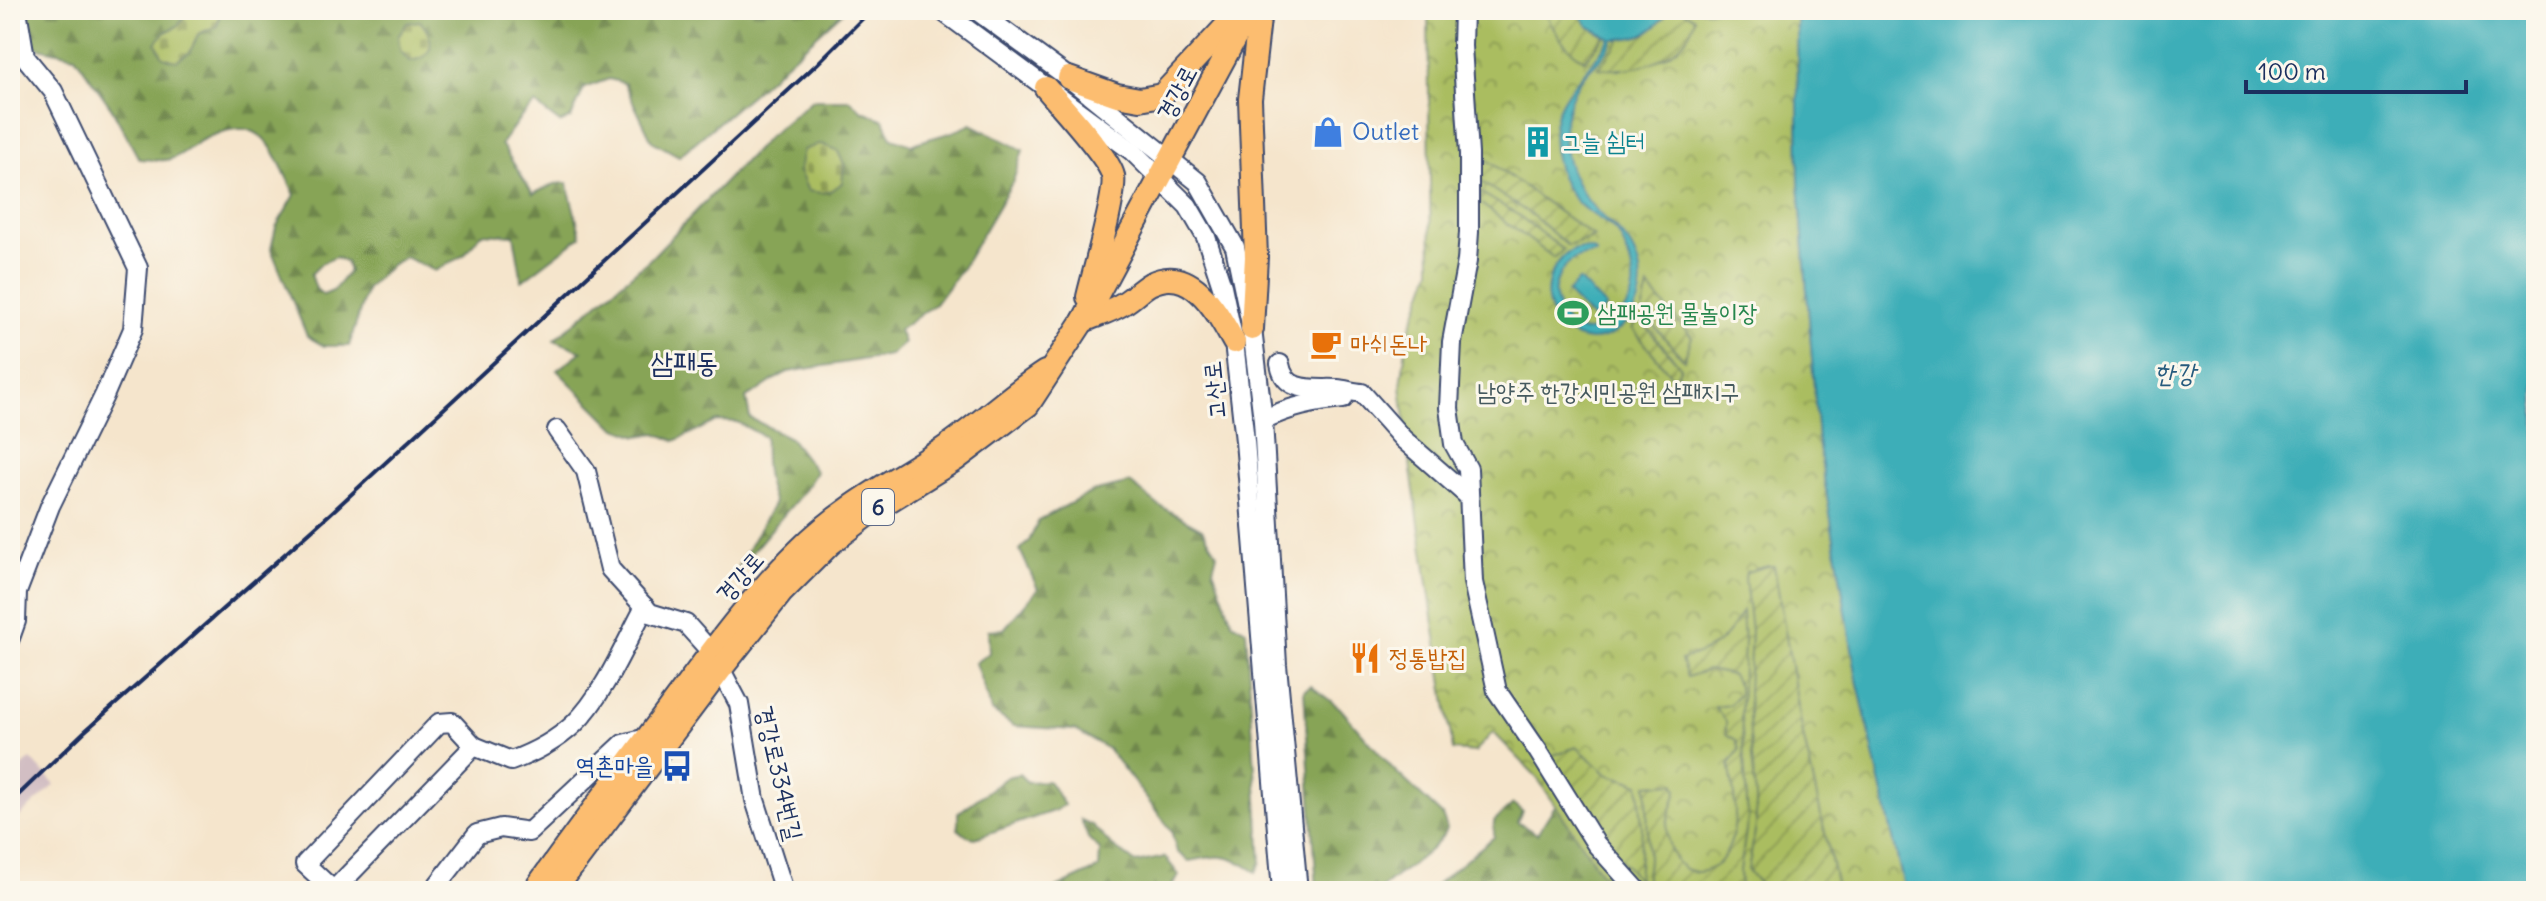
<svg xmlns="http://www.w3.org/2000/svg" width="2546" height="901" font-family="Delius,'Poor Story',sans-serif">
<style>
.industrial{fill:#d2bec3}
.forest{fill:url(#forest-firs);stroke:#516a5a;stroke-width:2;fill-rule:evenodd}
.cemetery{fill:url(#cemetery-stones);stroke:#627660;stroke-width:2}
.park{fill:url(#park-crowns);stroke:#627660;stroke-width:2}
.garden{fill:url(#garden-furrows);stroke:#627660;stroke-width:2}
.water{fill:#3daeb8;stroke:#2c6e8b;stroke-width:2}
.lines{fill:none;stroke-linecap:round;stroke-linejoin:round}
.minor-casing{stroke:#3c4a6e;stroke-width:22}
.major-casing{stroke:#3c4a6e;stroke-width:26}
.minor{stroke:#fff;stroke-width:18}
.major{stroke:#fcbd6f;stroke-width:22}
.rail{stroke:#1b2f5e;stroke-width:4}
.labels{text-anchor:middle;stroke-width:6;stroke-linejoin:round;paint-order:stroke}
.shield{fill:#fbf7ec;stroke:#5e6b89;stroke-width:2}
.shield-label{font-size:22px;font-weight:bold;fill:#1b2f5e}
.street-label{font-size:24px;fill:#1b2f5e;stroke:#fbf7ec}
.shop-label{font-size:24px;fill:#366cbe;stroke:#fbf7ec;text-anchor:start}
.culture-label{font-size:24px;fill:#0d838f;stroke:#fbf7ec;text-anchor:start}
.leisure-label{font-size:24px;fill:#27864d;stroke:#fbf7ec;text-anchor:start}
.food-label{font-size:24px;fill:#c56008;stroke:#fbf7ec;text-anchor:start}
.park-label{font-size:24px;fill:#465a5f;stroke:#fbf7ec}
.transit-label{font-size:24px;fill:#164399;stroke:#fbf7ec;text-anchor:end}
.water-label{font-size:26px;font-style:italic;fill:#275b7e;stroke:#fbf7ec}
.quarter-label{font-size:28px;fill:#1b2f5e;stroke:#fbf7ec}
</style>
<defs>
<pattern id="forest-firs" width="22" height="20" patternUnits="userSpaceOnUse" patternTransform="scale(2)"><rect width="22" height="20" fill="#87a457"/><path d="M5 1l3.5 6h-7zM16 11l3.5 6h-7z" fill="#6e864b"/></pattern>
<pattern id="cemetery-stones" width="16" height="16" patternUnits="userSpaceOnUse" patternTransform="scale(2)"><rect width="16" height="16" fill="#aabd61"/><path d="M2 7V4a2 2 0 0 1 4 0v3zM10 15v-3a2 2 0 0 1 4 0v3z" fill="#8a9a53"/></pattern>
<pattern id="park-crowns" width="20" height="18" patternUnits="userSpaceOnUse" patternTransform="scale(2)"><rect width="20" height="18" fill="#aabd61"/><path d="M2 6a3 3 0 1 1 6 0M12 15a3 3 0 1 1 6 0" fill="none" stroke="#8a9a53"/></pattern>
<pattern id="garden-furrows" width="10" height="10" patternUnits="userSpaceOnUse" patternTransform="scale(2)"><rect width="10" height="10" fill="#aabd61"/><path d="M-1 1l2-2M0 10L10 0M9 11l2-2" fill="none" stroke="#8a9a53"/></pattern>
</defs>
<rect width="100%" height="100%" fill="#fbf7ec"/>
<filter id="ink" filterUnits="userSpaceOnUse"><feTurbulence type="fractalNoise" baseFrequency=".0125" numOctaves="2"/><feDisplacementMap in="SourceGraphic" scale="16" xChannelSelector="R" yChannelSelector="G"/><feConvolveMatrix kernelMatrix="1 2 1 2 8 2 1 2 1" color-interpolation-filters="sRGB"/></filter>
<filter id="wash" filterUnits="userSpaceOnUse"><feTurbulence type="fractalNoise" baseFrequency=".006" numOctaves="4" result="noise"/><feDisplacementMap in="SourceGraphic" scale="32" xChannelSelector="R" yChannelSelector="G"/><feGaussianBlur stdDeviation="1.8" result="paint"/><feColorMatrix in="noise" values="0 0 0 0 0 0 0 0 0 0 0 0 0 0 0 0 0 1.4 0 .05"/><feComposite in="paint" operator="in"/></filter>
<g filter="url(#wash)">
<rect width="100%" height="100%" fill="#f5e5cc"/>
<polygon class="industrial" points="31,759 55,785 10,825 10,778"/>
<g class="forest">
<path d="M29,10H189L178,26L164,33L195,41L197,34L217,26L221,10H845L752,94L679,156L652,141L624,83L609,79L584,88L571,118L560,123L535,104L520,118L501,144L533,194L554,184L567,183L581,236L522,281L514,235L482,233L464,255L435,271L405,257L392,264L367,288L349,346H324L307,336L271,249L276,227L295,195C271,146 264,110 202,140C192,145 182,156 170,159C162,162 148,159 139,159L112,109L75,56L34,47ZM336,257L346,262L349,271L333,291L323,295L316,289L311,274L322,263Z"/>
<path d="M812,100H850L861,110L884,120L892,138L912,145C932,136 952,135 971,124L1023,150L1013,181L962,268L935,304L899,330L904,343L890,355L788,372C772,379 762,390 746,398L750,418L790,438L816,472L804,491L735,572L774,503C765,480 764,461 765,437L737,422L717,421L675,441L656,433L638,436L614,427L557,370L582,351L554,340L650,259L768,137Z"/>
<path d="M1130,483L1158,505L1202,529L1217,554L1213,569L1232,622L1246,630L1261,862L1256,872C1229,853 1220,855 1189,861L1177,852L1171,830L1108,749L1075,730L1014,726L992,711L975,663L989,653L988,630L1004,629L1038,589L1020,550L1029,541L1039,520L1092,492Z"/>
<path d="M1311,686L1340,708L1393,769L1442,815L1447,829C1432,856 1400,869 1379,891H1317L1304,690Z"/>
<polygon points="1019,774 1027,782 1048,781 1064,805 1056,810 975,838 967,836 958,829 958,813 1007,777"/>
<polygon points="1513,804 1522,811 1517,822 1537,834 1556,804 1606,881 1615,891 1492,891 1483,876 1459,891 1428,891 1494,837 1494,821"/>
<polygon points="1081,820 1092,825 1110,844 1136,863 1165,857 1179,875 1168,891 1050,891 1099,868 1100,850 1088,838"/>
</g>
<g class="cemetery">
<polygon points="189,10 221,10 217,26 198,34 190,52 176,61 163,57 156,43 164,33 178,26"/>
<path d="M420,21C435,38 436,58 409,61L400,50L398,37L407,23Z"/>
<path d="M820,144L837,150L844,164L842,183C830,193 823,194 808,191L799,171L803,150Z"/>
</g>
<polygon class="park" points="1428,10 1797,10 1799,182 1818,441 1857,679 1905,891 1615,891 1606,881 1536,776 1493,732 1475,752 1453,750 1411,471 1401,386 1407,338 1431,270"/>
<g class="garden">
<path d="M1545,10H1577C1584,22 1592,30 1605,36L1585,60C1565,48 1553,32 1545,10Z"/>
<path d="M1668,10H1682L1695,18C1685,60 1635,73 1598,68L1621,39L1646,34L1665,17Z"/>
<polygon points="1481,158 1487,160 1594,237 1568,246 1533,216 1480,181"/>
<polygon points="1480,192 1518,215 1563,250 1554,258 1480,203"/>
<polygon points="1648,287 1692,337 1684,360 1642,312"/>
<polygon points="1639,318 1681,367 1674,379 1632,328"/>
<polygon points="1768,566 1774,566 1803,735 1838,891 1765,891 1748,870 1756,826 1756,798 1750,736 1748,692 1751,631 1745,578 1746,572"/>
<path d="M1742,611L1744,642L1741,716L1748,817L1740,871L1741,891H1649L1645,886L1648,860L1647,785L1674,783L1677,789C1675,803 1666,816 1667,831C1668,852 1679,877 1704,871C1710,869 1716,867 1720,862C1742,835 1735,795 1729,764L1739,750L1736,740L1726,734V721L1715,707L1729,705L1739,695V687L1732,675L1708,670L1687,677L1681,660C1715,649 1725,642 1742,611Z"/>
<polygon points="1577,747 1607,774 1639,784 1642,828 1638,879 1604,841 1550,756"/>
</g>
<g class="water">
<path d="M1577,10H1668C1657,32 1637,40 1613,39C1608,55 1593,64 1583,77C1577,84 1572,95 1569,104C1556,142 1570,183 1597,211C1615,230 1629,236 1638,263C1644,282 1640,306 1627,321C1586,372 1517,309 1562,258C1572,248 1583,246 1595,251L1596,254C1577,256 1566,260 1558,278C1553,288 1554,298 1558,307C1575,352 1628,327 1633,288C1635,272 1629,256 1622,241C1614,222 1590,217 1577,202C1565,190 1560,175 1556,159C1542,99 1583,83 1610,38L1588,26Z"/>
<polygon points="1797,10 2536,10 2536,891 1905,891 1857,679 1818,441 1799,182"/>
<polygon points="1579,280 1606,307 1594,320 1567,293"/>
</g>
</g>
<g filter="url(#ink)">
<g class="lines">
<defs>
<g id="minor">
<polyline points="941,10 1132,151 1188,206 1206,237 1222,286 1234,342 1245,441 1282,891"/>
<polyline points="976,10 1069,78 1198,182 1235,247 1252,329 1263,420 1277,665 1298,891"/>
<polyline points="1463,10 1462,46 1469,154 1469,232 1467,261 1452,342 1449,408 1454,444 1468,469 1473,582 1497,691 1538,751 1596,844 1638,891"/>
<path d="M1280,364C1285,394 1313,388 1337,389C1345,390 1354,392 1362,393L1403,439L1468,496"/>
<path d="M1263,420C1289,407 1314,402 1343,399"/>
<polyline points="557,430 586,471 610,569 650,613 686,624 712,653 739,704 755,800 784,891"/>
<polyline points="10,638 16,621 17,592 50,506 104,396 133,329 138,268 53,91 25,57 17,10"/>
<polyline points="333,890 305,864 439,723 452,722 474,746"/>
<path d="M333,891L474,746L511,761C533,753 557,740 574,724C603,697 626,642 645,607"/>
<polyline points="433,891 477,834 501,828 529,832 623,744 647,738"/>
</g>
<g id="major">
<polyline points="1069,78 1117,95 1140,99 1162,95 1241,10"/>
<path d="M1046,88C1060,105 1109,157 1113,176C1117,192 1093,275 1088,297"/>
<path d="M1083,321C1097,315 1112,311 1124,303C1133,298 1141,289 1150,284C1192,263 1217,312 1234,342"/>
<polyline points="1252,329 1256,257 1250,99 1260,10"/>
<path d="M534,891C577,830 623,770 668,710C709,655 750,598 799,550C842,507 893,481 943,449C979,425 1009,395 1045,372"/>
<polyline points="554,891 721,669 782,592 830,544 876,509 955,460 1028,405 1083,321 1250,10"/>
</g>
</defs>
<use href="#minor" class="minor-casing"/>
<use href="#major" class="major-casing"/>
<use href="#minor" class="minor"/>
<use href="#major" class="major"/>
<polyline class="rail" points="10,803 84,732 331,513 817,64 871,10"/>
</g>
</g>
<defs>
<symbol id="shop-bare" viewBox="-9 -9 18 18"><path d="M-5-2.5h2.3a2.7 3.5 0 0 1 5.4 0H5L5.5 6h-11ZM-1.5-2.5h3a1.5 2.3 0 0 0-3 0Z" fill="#3f7fe0" stroke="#fbf7ec" stroke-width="2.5" paint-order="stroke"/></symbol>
<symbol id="building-bare" viewBox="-9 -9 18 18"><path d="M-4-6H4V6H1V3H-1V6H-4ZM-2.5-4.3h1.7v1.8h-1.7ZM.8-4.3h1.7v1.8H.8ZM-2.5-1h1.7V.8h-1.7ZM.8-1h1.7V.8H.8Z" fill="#0f9aa8" stroke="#fbf7ec" stroke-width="2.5" paint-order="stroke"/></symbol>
<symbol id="stadium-bare" viewBox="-9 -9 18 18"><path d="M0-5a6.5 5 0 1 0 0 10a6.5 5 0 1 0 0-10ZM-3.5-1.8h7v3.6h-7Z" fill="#2e9e5b" stroke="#fbf7ec" stroke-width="2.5" paint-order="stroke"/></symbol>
<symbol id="cafe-bare" viewBox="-9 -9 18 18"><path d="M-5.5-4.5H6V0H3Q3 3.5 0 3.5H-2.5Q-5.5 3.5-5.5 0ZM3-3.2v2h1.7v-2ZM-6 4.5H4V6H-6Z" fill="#e8710a" stroke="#fbf7ec" stroke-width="2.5" paint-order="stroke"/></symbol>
<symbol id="restaurant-bare" viewBox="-9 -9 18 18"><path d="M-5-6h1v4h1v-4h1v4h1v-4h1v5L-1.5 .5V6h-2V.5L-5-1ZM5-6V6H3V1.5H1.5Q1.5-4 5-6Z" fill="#e8710a" stroke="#fbf7ec" stroke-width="2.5" paint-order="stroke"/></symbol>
<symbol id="bus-bare" viewBox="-9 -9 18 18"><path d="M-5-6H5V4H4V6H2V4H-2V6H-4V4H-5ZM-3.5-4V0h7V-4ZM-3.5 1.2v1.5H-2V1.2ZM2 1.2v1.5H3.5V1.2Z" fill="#1a4fb4" stroke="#fbf7ec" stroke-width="2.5" paint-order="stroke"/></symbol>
</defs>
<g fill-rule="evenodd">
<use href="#shop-bare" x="1306" y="110" width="44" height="44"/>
<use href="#building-bare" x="1516" y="120" width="44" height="44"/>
<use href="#stadium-bare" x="1551" y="291" width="44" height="44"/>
<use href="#cafe-bare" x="1304" y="322" width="44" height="44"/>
<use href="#restaurant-bare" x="1343" y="636" width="44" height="44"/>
<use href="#bus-bare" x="655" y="744" width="44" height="44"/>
</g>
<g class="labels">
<rect class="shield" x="862" y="489" width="32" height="36" rx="6"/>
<g class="shield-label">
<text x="878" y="515">6</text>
</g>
<g class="street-label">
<text transform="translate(1177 93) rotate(-62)" y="8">경강로</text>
<text transform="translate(1215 390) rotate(-96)" y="8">고산로</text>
<text transform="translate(740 577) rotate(-49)" y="8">경강로</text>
<text transform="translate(779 773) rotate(77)" y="8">경강로334번길</text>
</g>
<g class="shop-label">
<text x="1352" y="140">Outlet</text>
</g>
<g class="culture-label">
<text x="1562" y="150">그늘 쉼터</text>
</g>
<g class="leisure-label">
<text x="1597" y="321">삼패공원 물놀이장</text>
</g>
<g class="food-label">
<text x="1350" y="352">마쉬돈나</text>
<text x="1389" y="666">정통밥집</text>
</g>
<g class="park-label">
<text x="1608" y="400">남양주 한강시민공원 삼패지구</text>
</g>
<g class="transit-label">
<text x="653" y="774">역촌마을</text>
</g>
<g class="water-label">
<text x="2175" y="382">한강</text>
</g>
<g class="quarter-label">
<text x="684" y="372">삼패동</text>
</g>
</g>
<rect width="2546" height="901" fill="none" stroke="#fbf7ec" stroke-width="40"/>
<path d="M2246 80v12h220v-12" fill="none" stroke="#1b2f5e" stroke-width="4"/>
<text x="2258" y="80" font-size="24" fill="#1b2f5e" stroke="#fbf7ec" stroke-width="6" paint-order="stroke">100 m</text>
</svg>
